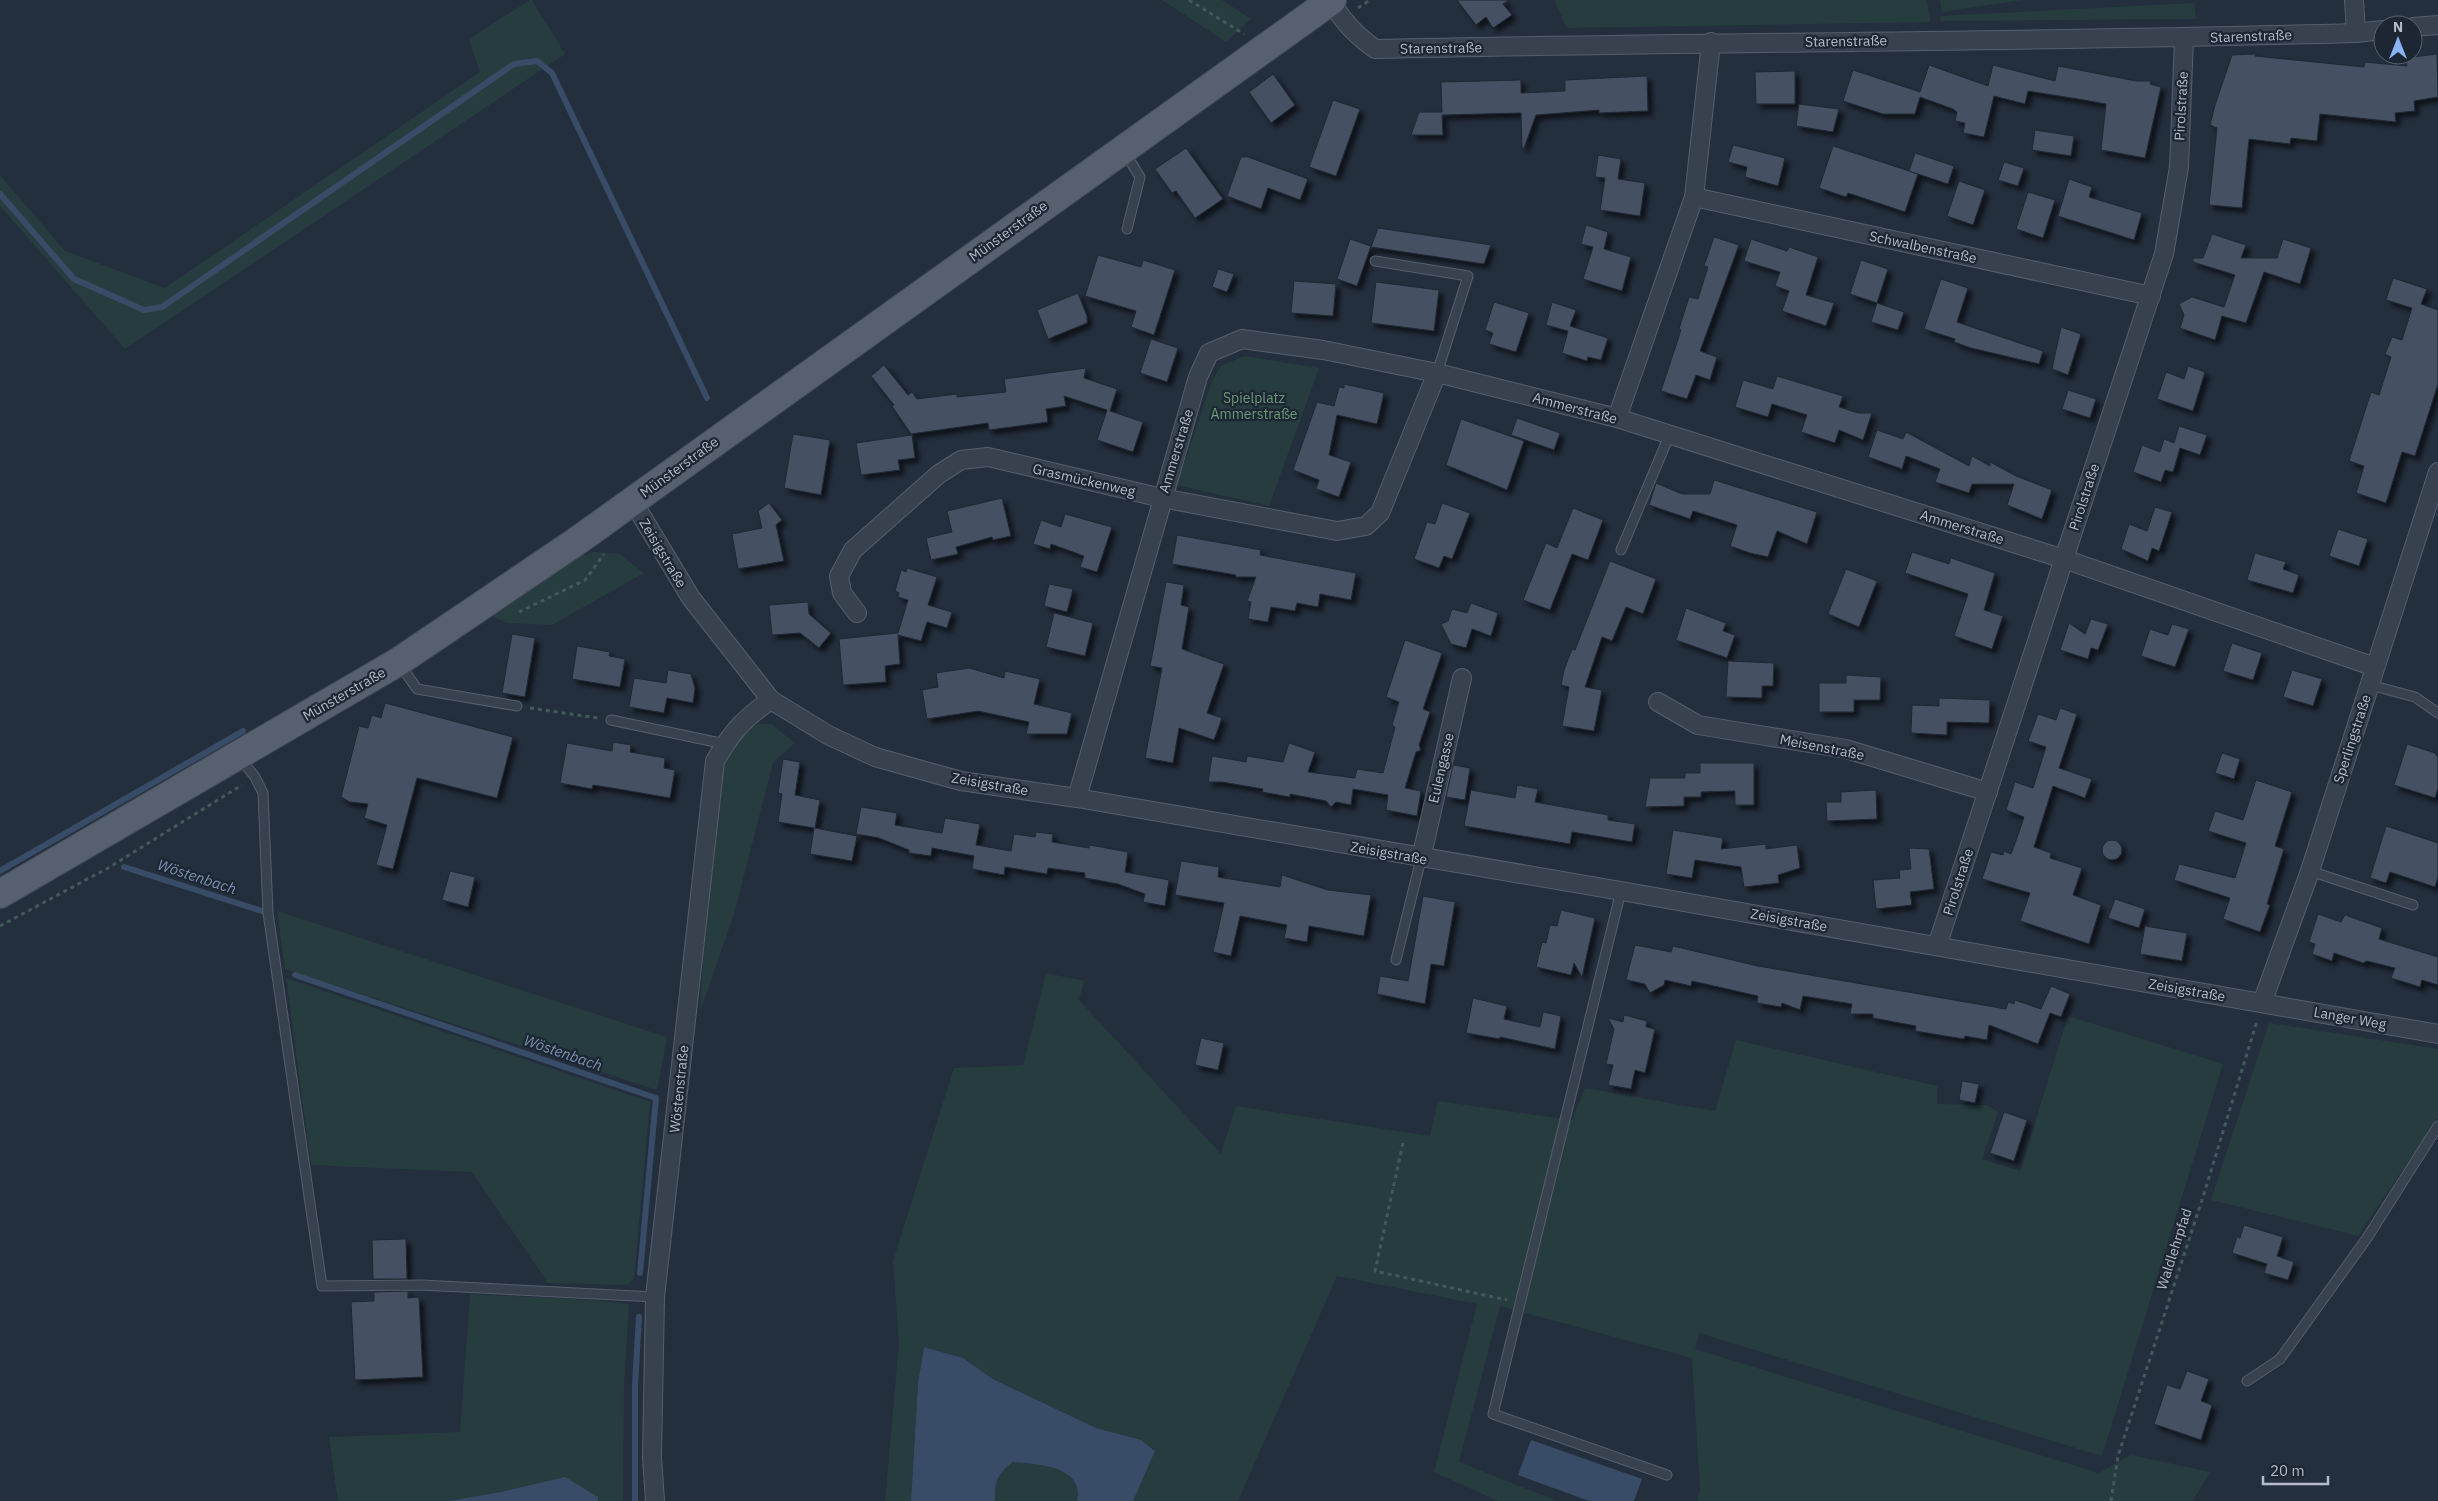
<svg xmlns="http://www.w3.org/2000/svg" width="2438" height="1501" font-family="'IBM Plex Sans',sans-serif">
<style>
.green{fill:#263c3f}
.water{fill:#394c67}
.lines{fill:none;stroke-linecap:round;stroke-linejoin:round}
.stream{stroke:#394c67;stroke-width:6}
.building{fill:#455162;stroke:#1f2835;filter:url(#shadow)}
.service-casing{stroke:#565f6c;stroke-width:11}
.minor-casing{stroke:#565f6c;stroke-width:20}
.primary-casing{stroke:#414a57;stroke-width:30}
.path{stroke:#44595c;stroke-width:3;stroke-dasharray:4 4;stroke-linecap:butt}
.service{stroke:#38414e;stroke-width:9}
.minor{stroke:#38414e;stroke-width:18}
.primary{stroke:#56606e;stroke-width:28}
.labels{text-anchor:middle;stroke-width:4.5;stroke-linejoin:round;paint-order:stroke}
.street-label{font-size:14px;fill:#b4bcc9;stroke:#1d2633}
.park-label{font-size:14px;fill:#6b9a76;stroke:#1d2633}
.water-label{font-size:15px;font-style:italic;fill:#7c92b1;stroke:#1d2633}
</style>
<defs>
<filter id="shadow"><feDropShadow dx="4.5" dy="4.5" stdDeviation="2.5" flood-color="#0009"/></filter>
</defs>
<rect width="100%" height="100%" fill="#242f3e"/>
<g class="green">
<polygon points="530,0 532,0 565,54 125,349 0,206 0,175 65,251 165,288 480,72 469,39"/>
<polygon points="1162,0 1222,0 1251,19 1226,42"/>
<polygon points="1554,0 1927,0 1930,22 1567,28"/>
<polygon points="1940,0 2023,0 1942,12"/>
<polygon points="2194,3 2196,19 1941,21 1940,16"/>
<polygon points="1244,356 1319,368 1269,506 1177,485 1212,381 1221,366"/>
<polygon points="595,552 619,554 644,573 552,625 507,623 492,616 573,558"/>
<polygon points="758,724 771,724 795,743 773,762 735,911 700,1012 706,898 715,815 724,763 740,739"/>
<polygon points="277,911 667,1037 657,1090 285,969"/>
<polygon points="1046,973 1084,981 1079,1000 1221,1154 1236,1106 1430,1136 1438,1101 1572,1120 1585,1088 1715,1111 1736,1040 1937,1086 1937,1104 1987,1105 1998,1112 1982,1159 2020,1171 2068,1016 2223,1064 2102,1456 1699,1333 1695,1349 2099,1473 2131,1455 2210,1472 2193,1501 1697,1501 1700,1490 1692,1358 1500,1306 1459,1462 1557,1501 1498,1501 1434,1472 1477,1304 1337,1276 1238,1501 1133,1501 1155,1450 1141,1440 1096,1428 993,1379 963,1358 924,1347 918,1383 911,1501 885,1501 899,1343 893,1261 954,1068 1023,1065"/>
<polygon points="286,978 650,1102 634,1279 627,1285 548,1283 472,1172 311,1165"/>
<polygon points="2269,1023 2438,1049 2438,1118 2358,1236 2211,1200"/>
<polygon points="470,1294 593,1300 629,1304 624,1385 623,1501 598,1501 597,1496 501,1492 448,1501 338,1501 329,1437 460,1432"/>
<path d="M1013,1462C1037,1464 1085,1466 1077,1501H995C994,1482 998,1473 1013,1462Z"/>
</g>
<g class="water">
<path d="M924,1347L963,1358L993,1379L1096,1428L1141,1440L1155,1451L1133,1501H1077C1085,1466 1037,1464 1013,1462C998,1473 994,1482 995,1501H911L918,1383Z"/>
<polygon points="1531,1440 1642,1479 1634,1501 1589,1501 1518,1475"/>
<polygon points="565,1477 598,1497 598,1501 448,1501 501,1492"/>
</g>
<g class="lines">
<g class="stream">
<polyline points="0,194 74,279 144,310 162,307 514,64 537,61 552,73 707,398"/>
<polyline points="124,867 262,911"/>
<polyline points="0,871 243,731"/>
<polyline points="295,975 656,1098 640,1273"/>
<polyline points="635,1501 635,1385 639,1317"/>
</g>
</g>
<g class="building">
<polygon points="1457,0 1509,0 1503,4 1512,15 1493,28 1486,17 1476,25"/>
<polygon points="2256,54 2255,56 2364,67 2365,62 2407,66 2406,58 2437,54 2438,97 2414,101 2415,111 2395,113 2396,122 2320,114 2317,141 2291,138 2290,144 2249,139 2242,208 2209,205 2217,128 2210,125 2215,105 2232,55"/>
<polygon points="1929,65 1988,86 1993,65 2055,81 2058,66 2136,81 2151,81 2150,84 2161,87 2145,158 2101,150 2106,104 2078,99 2028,91 2025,104 1994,96 1984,137 1963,133 1965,123 1955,121 1957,112 1953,109 1920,97 1915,114 1883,114 1843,101 1853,70 1920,92"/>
<polygon points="1795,71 1795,104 1756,104 1755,72"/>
<polygon points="1273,74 1295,105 1271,123 1249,92"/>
<polygon points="1647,76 1648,111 1599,113 1599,110 1536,115 1524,148 1522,148 1521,113 1442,115 1443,135 1411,135 1419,112 1442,112 1441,82 1521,80 1521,93 1565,91 1565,80"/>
<polygon points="1333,100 1360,109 1336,176 1309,167"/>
<polygon points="1799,104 1839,109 1833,132 1796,126"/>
<polygon points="2035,130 2074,136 2071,156 2032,150"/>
<polygon points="1733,145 1785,158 1778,186 1745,177 1747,167 1728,162"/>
<polygon points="1833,146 1918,174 1905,212 1848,193 1846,197 1819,188"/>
<polygon points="1186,148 1223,199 1195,218 1176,191 1172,193 1155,169"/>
<polygon points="1915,153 1954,166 1948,184 1909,171"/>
<polygon points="1598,155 1621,159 1618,179 1645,183 1640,216 1600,210 1605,178 1595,177"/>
<polygon points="1241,157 1248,157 1308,179 1300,200 1268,188 1261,209 1227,196"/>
<polygon points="2004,162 2024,168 2018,186 1998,180"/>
<polygon points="2069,179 2092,187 2089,197 2142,213 2134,240 2058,216"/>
<polygon points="1959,181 1985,190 1973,225 1947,216"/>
<polygon points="2028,192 2055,200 2043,238 2016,229"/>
<polygon points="1586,225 1608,232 1604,249 1631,257 1622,291 1583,279 1593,247 1581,244"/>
<polygon points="1378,228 1472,242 1491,245 1484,264 1371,247"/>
<polygon points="2212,234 2246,245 2241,258 2277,258 2283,239 2311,248 2300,284 2264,272 2246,323 2222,316 2215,340 2180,328 2184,315 2179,304 2192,297 2224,307 2235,275 2193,262 2193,258 2203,258"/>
<polygon points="1714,237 1739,245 1700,351 1717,357 1710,380 1696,375 1687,399 1661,391 1681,330 1679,329 1689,297 1698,299 1708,267 1704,266"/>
<polygon points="1350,239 1371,246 1357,286 1337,279"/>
<polygon points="1751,239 1787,251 1789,247 1818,257 1806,295 1834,303 1826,326 1782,311 1789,291 1775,286 1780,272 1744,261"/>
<polygon points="1098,255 1141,267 1143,260 1175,270 1154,335 1131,327 1136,311 1085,296"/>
<polygon points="1861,260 1888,269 1877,303 1904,312 1898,330 1871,322 1877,303 1850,294"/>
<polygon points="1218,269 1234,274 1227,292 1212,287"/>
<polygon points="2393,278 2427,289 2421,304 2438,310 2438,384 2415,456 2402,452 2386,503 2356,493 2364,466 2349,461 2371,392 2379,395 2391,357 2385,354 2392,337 2402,340 2412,308 2386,300"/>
<polygon points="1941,279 1968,288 1957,322 2043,351 2039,364 1971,348 1954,342 1955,339 1924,329"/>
<polygon points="1294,281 1336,284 1333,316 1291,313"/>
<polygon points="1376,282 1439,290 1434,331 1371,323"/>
<polygon points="1078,293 1087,316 1087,323 1048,339 1037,310"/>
<polygon points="1494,302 1529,313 1516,352 1489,344 1493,333 1485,330"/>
<polygon points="1552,302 1576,310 1570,326 1608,338 1601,360 1588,357 1587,361 1562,353 1568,331 1546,325"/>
<polygon points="2061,327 2081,334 2068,375 2052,369"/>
<polygon points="1151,339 1178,348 1167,382 1140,373"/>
<polygon points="884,365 908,395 912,392 917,399 957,394 957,397 1006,392 1004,379 1086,368 1084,378 1117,389 1110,411 1143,422 1133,452 1097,440 1107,410 1064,396 1066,406 1046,409 1048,422 989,430 988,423 911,434 892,406 894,405 871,376"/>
<polygon points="2188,366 2205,372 2193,411 2157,399 2166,372 2184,379"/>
<polygon points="1777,376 1843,396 1839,407 1858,413 1872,413 1863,440 1839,430 1835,443 1801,432 1807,415 1772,404 1768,417 1735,407 1743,380 1773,389"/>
<polygon points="1344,384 1384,393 1377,424 1337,415 1329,455 1351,462 1339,497 1316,489 1319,480 1293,470 1317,402 1334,406 1339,387 1344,388"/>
<polygon points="2068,390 2096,399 2090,418 2062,409"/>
<polygon points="1517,418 1560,433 1554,450 1511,435"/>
<polygon points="1461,419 1524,441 1507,490 1446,465"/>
<polygon points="2179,426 2207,435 2200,455 2180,448 2173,472 2165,470 2161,482 2133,472 2142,445 2160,452 2164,439 2174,443"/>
<polygon points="1877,430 1903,439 1906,432 1969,466 1972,456 1990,466 1990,462 2016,476 2052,490 2042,519 2007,505 2014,484 1972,484 1969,493 1935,482 1940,469 1906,456 1902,469 1868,457"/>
<polygon points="793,434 830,440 821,495 784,488"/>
<polygon points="912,435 915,458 898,460 900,470 861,475 856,443"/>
<polygon points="1714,480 1817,512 1807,544 1777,531 1768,557 1750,553 1730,546 1737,525 1693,511 1690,519 1649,505 1656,483 1682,494 1710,494"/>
<polygon points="1002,498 1011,536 993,540 992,537 956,547 958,554 931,560 926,538 952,532 947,511"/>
<polygon points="769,503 782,520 776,525 784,561 738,569 732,534 762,528 758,511"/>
<polygon points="1442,503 1470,513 1452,559 1444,556 1439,568 1414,559 1427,522 1435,524"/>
<polygon points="2155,507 2172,512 2159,551 2152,548 2148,561 2121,549 2129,524 2147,531"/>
<polygon points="1573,508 1603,520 1588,560 1572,554 1550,610 1523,600 1546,543 1557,548"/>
<polygon points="1065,514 1112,527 1097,572 1080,567 1084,556 1051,544 1050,549 1033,544 1041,520 1061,527"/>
<polygon points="2338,529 2368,539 2359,566 2329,556"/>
<polygon points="1177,535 1261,550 1260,555 1356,573 1351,600 1320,594 1318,607 1297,603 1295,611 1271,607 1268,622 1248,619 1251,602 1247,601 1256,577 1236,577 1236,575 1172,564"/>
<polygon points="1912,552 1949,564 1951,558 1995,573 1984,610 2003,616 1992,649 1954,636 1968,594 1905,573"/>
<polygon points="2255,553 2286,562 2283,569 2299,575 2293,593 2247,580"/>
<polygon points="1610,561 1656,579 1643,614 1626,607 1612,641 1602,637 1585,687 1602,690 1594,731 1562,726 1569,687 1561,685 1564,670 1572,649 1575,650"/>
<polygon points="907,568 937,577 928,605 952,612 947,628 927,622 921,641 898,635 900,664 885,666 886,682 843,685 839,639 898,633 908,600 898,597 899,593 895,591 901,570 906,572"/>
<polygon points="1846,569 1877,581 1859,627 1828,614"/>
<polygon points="1166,582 1184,585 1181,605 1189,607 1182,649 1224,664 1207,713 1222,718 1214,740 1179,728 1173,763 1145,758 1162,668 1150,666"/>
<polygon points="1049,584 1073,589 1067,612 1044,606"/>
<polygon points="808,602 809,614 831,633 819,648 800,633 772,635 769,605"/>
<polygon points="1471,603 1498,613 1491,636 1472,629 1466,648 1451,644 1441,624 1448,621 1452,609 1467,613"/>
<polygon points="1686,608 1726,623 1723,631 1735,635 1727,658 1676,640"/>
<polygon points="1054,613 1093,623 1085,656 1046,647"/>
<polygon points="2091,619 2108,624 2098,650 2091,648 2088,659 2060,650 2069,623 2085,634"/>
<polygon points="2172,624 2189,629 2175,667 2141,656 2150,629 2168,635"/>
<polygon points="512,634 535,638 525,697 502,693"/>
<polygon points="1405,640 1442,653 1423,709 1430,712 1419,745 1421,750 1416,752 1405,788 1421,791 1417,816 1386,810 1388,795 1353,789 1351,805 1336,802 1331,807 1326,801 1290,794 1290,797 1262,792 1263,789 1222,782 1208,782 1212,756 1246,762 1247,756 1283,762 1289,743 1315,752 1308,772 1355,778 1357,769 1383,773 1395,727 1392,725 1399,702 1386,697"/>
<polygon points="2232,643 2262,653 2253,680 2223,671"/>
<polygon points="577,646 610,652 609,656 625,659 620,687 572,679"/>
<polygon points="1728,661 1774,663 1773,686 1762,686 1762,698 1726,697"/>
<polygon points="969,668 1004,678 1005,671 1040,679 1034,704 1072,713 1067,734 1026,734 1029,722 978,711 927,719 922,690 938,687 936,673"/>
<polygon points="668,670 691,674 695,688 693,703 667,698 664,713 629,707 634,678 666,683"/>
<polygon points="2292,670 2322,679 2313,706 2283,697"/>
<polygon points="1846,675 1881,677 1880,700 1854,700 1854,712 1819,712 1819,683 1846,683"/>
<polygon points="1939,698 1990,700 1989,723 1947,722 1947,735 1911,733 1912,705 1939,706"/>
<polygon points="385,703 513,737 497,798 417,778 393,869 376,865 387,825 364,818 368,804 350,802 341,797 359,726 368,728 372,715 381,718"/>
<polygon points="2060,708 2077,714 2059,768 2092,779 2085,798 2053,786 2034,847 2051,853 2050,858 2082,868 2073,895 2101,905 2089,944 2020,921 2030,893 1982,879 1991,852 2003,855 2004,851 2011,854 2018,835 2024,817 2006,810 2015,782 2033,788 2046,747 2028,741 2038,714 2056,720"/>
<polygon points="613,742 631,745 630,752 665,758 664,768 675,770 670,798 618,789 593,785 592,789 560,783 567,743 612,751"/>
<polygon points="2407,744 2435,753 2438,758 2438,788 2435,798 2394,785"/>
<polygon points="2222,753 2240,759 2234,779 2215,773"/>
<polygon points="783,759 800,762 795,795 820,800 815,828 857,836 852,861 810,854 814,828 778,822 782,794 778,793"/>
<polygon points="1700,763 1754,763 1754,805 1735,805 1735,791 1701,792 1701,797 1684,797 1684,806 1645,807 1650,778 1685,778 1685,773 1700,773"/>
<polygon points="1453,765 1470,768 1465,800 1446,797"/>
<polygon points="2256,780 2292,792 2275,846 2284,849 2267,904 2270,905 2260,932 2223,919 2230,898 2174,880 2179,864 2235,878 2246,843 2208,831 2215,811 2243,820"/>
<polygon points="1517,785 1538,789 1535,802 1608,815 1608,820 1635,824 1632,842 1572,832 1570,844 1464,826 1471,790 1515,798"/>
<polygon points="1876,790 1877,819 1827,821 1826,802 1841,802 1841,792"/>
<polygon points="861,807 897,813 895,825 942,833 945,818 980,824 976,845 1011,851 1014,834 1035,837 1036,832 1053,834 1052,842 1089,848 1090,845 1128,852 1125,872 1169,880 1165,906 1143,902 1145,894 1118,884 1085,878 1085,873 1048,868 1047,874 1005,867 1004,875 972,869 974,856 932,848 931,856 909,853 909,850 879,838 856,834"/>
<polygon points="2386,826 2438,843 2438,877 2435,887 2390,872 2386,883 2370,878"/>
<polygon points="1673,830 1723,838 1721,849 1766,844 1766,849 1797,845 1800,868 1778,875 1779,883 1744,887 1741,867 1695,860 1692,878 1666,874"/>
<circle cx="2112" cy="850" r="10"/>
<polygon points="1909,848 1929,849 1934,889 1910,892 1912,905 1876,909 1873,880 1900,878 1899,870 1911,869"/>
<polygon points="1181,861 1219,867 1218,877 1280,887 1282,875 1328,890 1371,895 1364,936 1309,926 1307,942 1284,938 1287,925 1240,916 1231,956 1213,952 1224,903 1175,895"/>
<polygon points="450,871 475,877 468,907 442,900"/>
<polygon points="1423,896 1455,902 1444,966 1431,964 1425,1004 1377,994 1380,976 1408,981"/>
<polygon points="2115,899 2145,909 2139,928 2108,918"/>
<polygon points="1561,910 1595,918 1582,977 1574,963 1571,975 1536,967 1542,942 1546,943 1550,925 1557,926"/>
<polygon points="2318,914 2341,922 2345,915 2382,928 2379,939 2438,957 2438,985 2422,980 2420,987 2391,978 2395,968 2367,961 2363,963 2334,953 2332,961 2312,954 2315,944 2309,942"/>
<polygon points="2145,926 2187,933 2182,961 2140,954"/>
<polygon points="1635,945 1671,952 1673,946 1758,966 2006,1009 2008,1002 2014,1004 2015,1000 2041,1009 2051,986 2070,994 2061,1017 2050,1013 2038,1044 1989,1025 1987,1040 1965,1036 1964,1039 1915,1031 1916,1026 1873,1018 1873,1014 1850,1014 1852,1004 1803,996 1800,1010 1782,1003 1781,1007 1757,1003 1758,996 1692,981 1691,986 1665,980 1664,985 1650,993 1645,984 1626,980"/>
<polygon points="1473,998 1507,1006 1504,1019 1540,1027 1543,1012 1561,1016 1555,1049 1500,1037 1500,1039 1466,1033"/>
<polygon points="1624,1015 1647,1021 1646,1027 1655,1029 1645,1073 1635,1070 1631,1089 1608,1085 1613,1065 1606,1064 1614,1029 1608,1018 1623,1022"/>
<polygon points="1201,1038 1224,1043 1218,1070 1195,1065"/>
<polygon points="1962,1081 1979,1084 1975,1103 1959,1100"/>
<polygon points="2004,1112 2027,1120 2014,1161 1990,1153"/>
<polygon points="2244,1225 2283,1237 2277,1256 2294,1262 2288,1280 2264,1273 2267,1264 2232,1253 2237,1237 2240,1238"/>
<polygon points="406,1239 407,1279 373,1279 372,1240"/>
<polygon points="408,1291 408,1298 419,1297 423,1377 355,1380 351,1302 374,1301 374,1292"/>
<polygon points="2187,1371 2209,1379 2201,1401 2212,1405 2201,1440 2154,1424 2167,1385 2180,1389"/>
</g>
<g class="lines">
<defs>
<g id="service">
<polyline points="1124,151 1140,177 1127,229"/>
<polyline points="1375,261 1468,276 1437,373"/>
<polyline points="1621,550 1669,436"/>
<polyline points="399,663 417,689 517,706"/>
<polyline points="2370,685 2415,697 2438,713"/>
<polyline points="611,720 725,744"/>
<polyline points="240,758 255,777 263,793 268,913 322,1286 421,1285 655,1297"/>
<polyline points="2310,871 2413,905"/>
<polyline points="1621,891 1493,1414 1667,1475"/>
<polyline points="1396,960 1421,859"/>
<polyline points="2247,1381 2280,1359 2367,1238 2438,1126"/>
</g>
<g id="minor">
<polyline points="2354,0 2356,33"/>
<path d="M1331,1C1343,22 1356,35 1375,49C1702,42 2029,42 2356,33L2383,30"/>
<polyline points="2413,27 2438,25"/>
<polyline points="1694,197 2151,296"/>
<polyline points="1617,418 1694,197 1711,42"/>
<polyline points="632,500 691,598 771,700 828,735 875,757 961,781 1077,798 1621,891 2438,1034"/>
<polyline points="857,613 842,593 839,576 853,550 939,474 961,460 988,457 1162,498 1337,531 1366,526 1380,513 1437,373"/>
<polyline points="1658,702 1698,725 1846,749 1988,792"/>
<polyline points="1077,798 1198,377 1209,353 1242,339 1323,350 1437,373 1617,418 2064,559 2375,667"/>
<polyline points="1421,859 1462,678"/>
<polyline points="1937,946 2164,254 2179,167 2184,38"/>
<polyline points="2262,1003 2310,871 2438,472"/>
<path d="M655,1501L652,1457L655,1297L715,761C731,733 744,718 771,700"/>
</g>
<polyline id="primary" points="0,894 398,662 577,541 1332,0"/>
</defs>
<use href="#service" class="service-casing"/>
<use href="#minor" class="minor-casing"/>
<use href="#primary" class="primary-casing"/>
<g class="path">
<polyline points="1189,0 1244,34"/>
<polyline points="1358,8 1370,0"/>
<polyline points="519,612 585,580 604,554"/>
<polyline points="530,708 598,718"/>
<polyline points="0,926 108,868 242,785"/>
<polyline points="1403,1143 1375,1271 1507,1300"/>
<polyline points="2111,1501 2118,1456 2203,1197 2257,1021"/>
</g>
<use href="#service" class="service"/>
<use href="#minor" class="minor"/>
<use href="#primary" class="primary"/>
</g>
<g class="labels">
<g class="street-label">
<text transform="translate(2251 36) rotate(-2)" y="5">Starenstraße</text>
<text transform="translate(1846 41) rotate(-1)" y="5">Starenstraße</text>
<text transform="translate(1441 48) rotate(-1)" y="5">Starenstraße</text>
<text transform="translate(2181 106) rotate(-87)" y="5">Pirolstraße</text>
<text transform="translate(1008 231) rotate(-36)" y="5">Münsterstraße</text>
<text transform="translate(1923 247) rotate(12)" y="5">Schwalbenstraße</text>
<text transform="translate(1575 408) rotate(15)" y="5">Ammerstraße</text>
<text transform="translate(1176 451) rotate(-73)" y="5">Ammerstraße</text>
<text transform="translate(679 467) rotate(-36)" y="5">Münsterstraße</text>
<text transform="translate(1084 480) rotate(13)" y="5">Grasmückenweg</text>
<text transform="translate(2084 497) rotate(-72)" y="5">Pirolstraße</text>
<text transform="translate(1962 527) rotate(17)" y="5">Ammerstraße</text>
<text transform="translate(663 553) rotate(59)" y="5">Zeisigstraße</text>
<text transform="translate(344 694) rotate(-30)" y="5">Münsterstraße</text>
<text transform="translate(2352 739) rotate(-72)" y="5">Sperlingstraße</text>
<text transform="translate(1822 747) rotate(11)" y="5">Meisenstraße</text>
<text transform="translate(1441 768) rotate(-77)" y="5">Eulengasse</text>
<text transform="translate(990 784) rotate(10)" y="5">Zeisigstraße</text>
<text transform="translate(1389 853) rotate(10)" y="5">Zeisigstraße</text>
<text transform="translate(1958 882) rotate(-72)" y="5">Pirolstraße</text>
<text transform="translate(1789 920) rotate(10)" y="5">Zeisigstraße</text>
<text transform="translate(2187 990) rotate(10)" y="5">Zeisigstraße</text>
<text transform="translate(2350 1018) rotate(10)" y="5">Langer Weg</text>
<text transform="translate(679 1089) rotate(-84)" y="5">Wöstenstraße</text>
<text transform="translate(2174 1249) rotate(-72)" y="5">Waldlehrpfad</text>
</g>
<g class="park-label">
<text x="1254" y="403">Spielplatz<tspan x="1254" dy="16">Ammerstraße</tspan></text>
</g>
<g class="water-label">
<text transform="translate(197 877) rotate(18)" y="5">Wöstenbach</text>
<text transform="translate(563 1053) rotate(19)" y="5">Wöstenbach</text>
</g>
</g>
<g transform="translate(2398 40)"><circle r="24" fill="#1d2633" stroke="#59626f"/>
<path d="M0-4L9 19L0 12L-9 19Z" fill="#8ab4f8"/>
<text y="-8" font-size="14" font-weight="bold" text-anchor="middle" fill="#b4bcc9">N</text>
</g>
<path d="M2263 1476v8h65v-8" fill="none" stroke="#b4bcc9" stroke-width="2.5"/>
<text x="2270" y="1476" font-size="15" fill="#b4bcc9" stroke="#1d2633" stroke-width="4" paint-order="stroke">20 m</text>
</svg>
